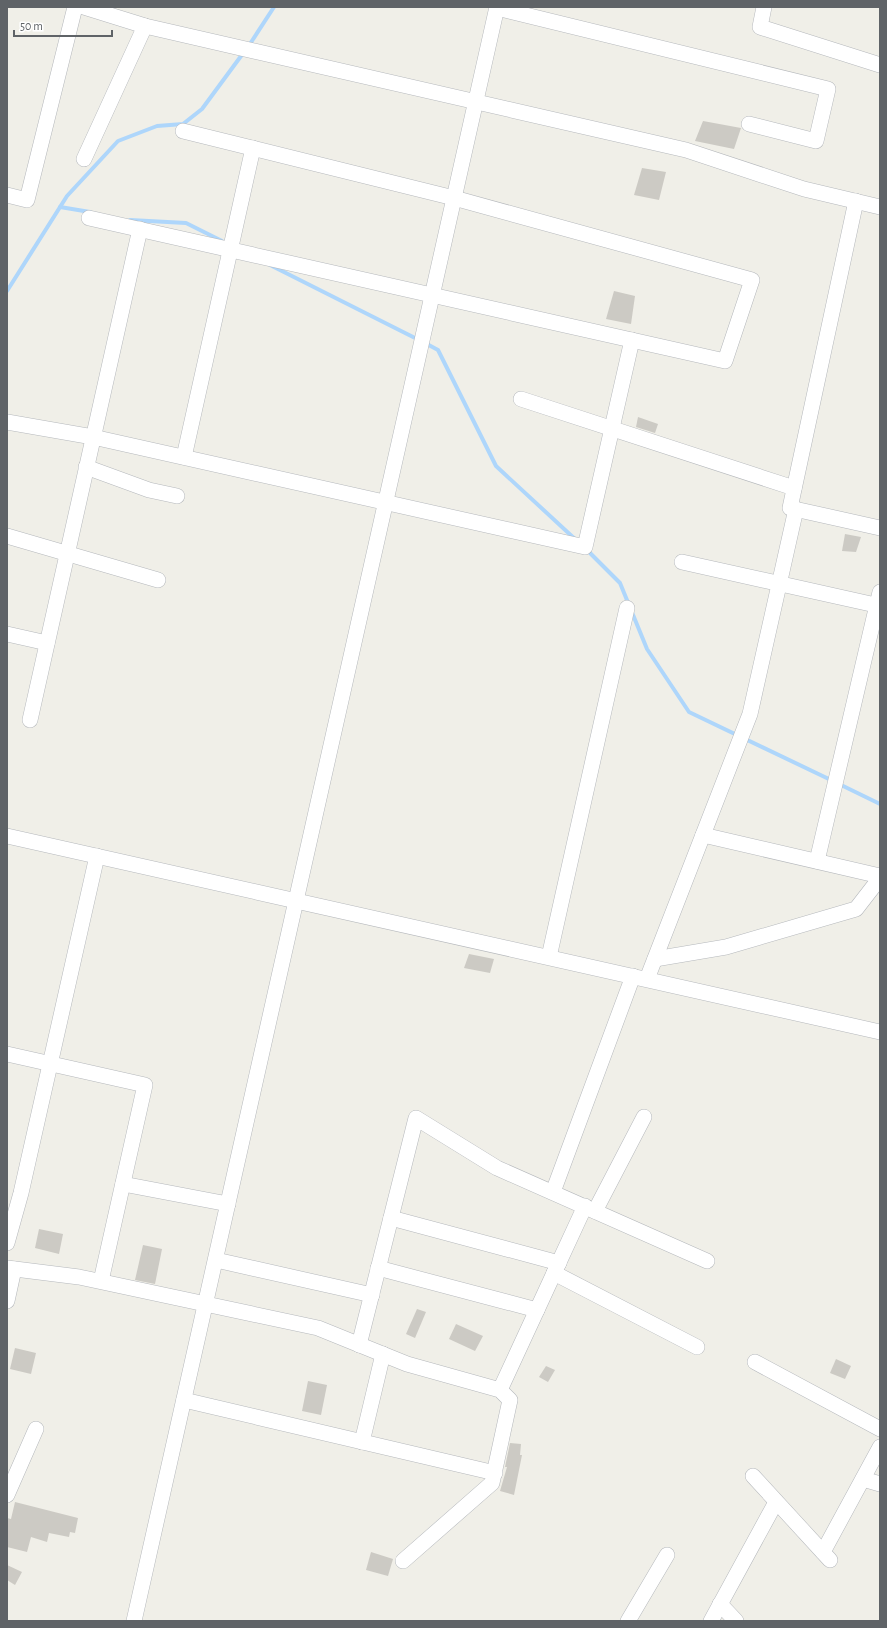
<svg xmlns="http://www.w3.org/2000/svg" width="887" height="1628" font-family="'Alegreya Sans',sans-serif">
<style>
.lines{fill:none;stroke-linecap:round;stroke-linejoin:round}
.stream{stroke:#aed6fb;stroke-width:4}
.building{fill:#cccac4}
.street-casing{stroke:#b5b8bc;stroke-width:16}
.street{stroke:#fff;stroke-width:15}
</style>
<rect width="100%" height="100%" fill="#f0efe8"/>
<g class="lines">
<g class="stream">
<polyline points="248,47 274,7"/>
<polyline points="60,207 90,212"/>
<polyline points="130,220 186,223 222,241"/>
<polyline points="270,265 419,340"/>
<polyline points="7,291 67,196 118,141 157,126 183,124 202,109 244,52"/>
<polyline points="425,343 438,350 496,466 576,540"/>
<polyline points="587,550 620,583 647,649 689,712 833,781"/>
<polyline points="839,784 880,804"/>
</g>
</g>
<g class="building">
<polygon points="703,121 741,128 734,149 695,141"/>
<polygon points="642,168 666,172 659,200 634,195"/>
<polygon points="614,291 635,296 631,324 606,319"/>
<polygon points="638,417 658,424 655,433 636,427"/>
<polygon points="845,534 861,537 856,552 842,551"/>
<polygon points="469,954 494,959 490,973 464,968"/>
<polygon points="39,1229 63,1234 59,1254 35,1248"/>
<polygon points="143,1245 162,1249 155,1284 135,1280"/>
<polygon points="417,1309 426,1312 415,1338 406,1334"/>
<polygon points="456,1324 483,1336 475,1351 449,1339"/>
<polygon points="15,1348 36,1353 31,1374 10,1369"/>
<polygon points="836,1359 851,1366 845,1379 830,1373"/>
<polygon points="546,1366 555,1370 548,1382 539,1377"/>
<polygon points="308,1381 327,1385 321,1415 302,1411"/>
<polygon points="510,1443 521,1444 520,1455 522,1455 514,1495 500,1491 507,1467 505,1467"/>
<polygon points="15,1502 78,1518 75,1533 70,1532 69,1537 49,1533 47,1542 31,1537 27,1552 7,1547 7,1518 11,1519"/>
<polygon points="371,1552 393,1559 388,1576 366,1570"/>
<polygon points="7,1565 22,1572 15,1585 7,1580"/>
</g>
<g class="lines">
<defs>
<g id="street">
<polyline points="84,7 145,26 686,150 804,189 880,207"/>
<polyline points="764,7 760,27 880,65"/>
<polyline points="497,8 828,89 816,141 749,124"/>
<polyline points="84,159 145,26"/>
<polyline points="7,195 27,200 75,7"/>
<polyline points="856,201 790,508 880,528"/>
<polyline points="89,218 725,361 752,280 454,198 183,131"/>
<polyline points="521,399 794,488"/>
<polyline points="7,422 93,437 585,547 632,340"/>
<polyline points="184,457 253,148"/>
<polyline points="86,467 149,490 177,496"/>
<polyline points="7,536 158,580"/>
<polyline points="682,562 880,606"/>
<polyline points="7,634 47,643"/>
<polyline points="30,720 140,229"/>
<polyline points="703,835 880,876"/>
<polyline points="7,836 880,1032"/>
<polyline points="817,861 880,592"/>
<polyline points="549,957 627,608"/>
<polyline points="655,959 726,947 856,909 880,878"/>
<polyline points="647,979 750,714 796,509"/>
<polyline points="7,1054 145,1085 101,1281"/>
<polyline points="123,1184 228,1204"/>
<polyline points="553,1192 633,976"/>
<polyline points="595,1211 644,1117"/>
<polyline points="391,1218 559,1263"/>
<polyline points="7,1243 21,1193 97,856"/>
<polyline points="216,1260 372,1295"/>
<polyline points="7,1268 79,1277 318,1328 407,1364 500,1390 510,1400 492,1483 403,1561"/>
<polyline points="378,1268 537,1310"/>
<polyline points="554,1273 697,1347"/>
<polyline points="7,1301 14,1269"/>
<polyline points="359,1345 416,1118 497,1168 707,1261"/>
<polyline points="755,1362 880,1429"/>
<polyline points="500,1390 585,1206"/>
<polyline points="184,1400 495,1473"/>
<polyline points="362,1442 383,1354"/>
<polyline points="753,1476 830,1560"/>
<polyline points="863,1479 880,1484"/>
<polyline points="7,1495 36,1429"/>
<polyline points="823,1552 880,1447"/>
<polyline points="720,1604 736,1621"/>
<polyline points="134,1621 497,7"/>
<polyline points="628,1621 667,1555"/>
<polyline points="711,1621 776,1502"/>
</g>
</defs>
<use href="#street" class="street-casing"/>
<use href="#street" class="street"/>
</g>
<rect width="887" height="1628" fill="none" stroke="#5f6367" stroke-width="16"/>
<path d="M14 30v6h98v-6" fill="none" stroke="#5f6367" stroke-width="2"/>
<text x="20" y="30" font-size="12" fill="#5f6367" stroke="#ffffff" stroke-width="3" paint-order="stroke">50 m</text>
</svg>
